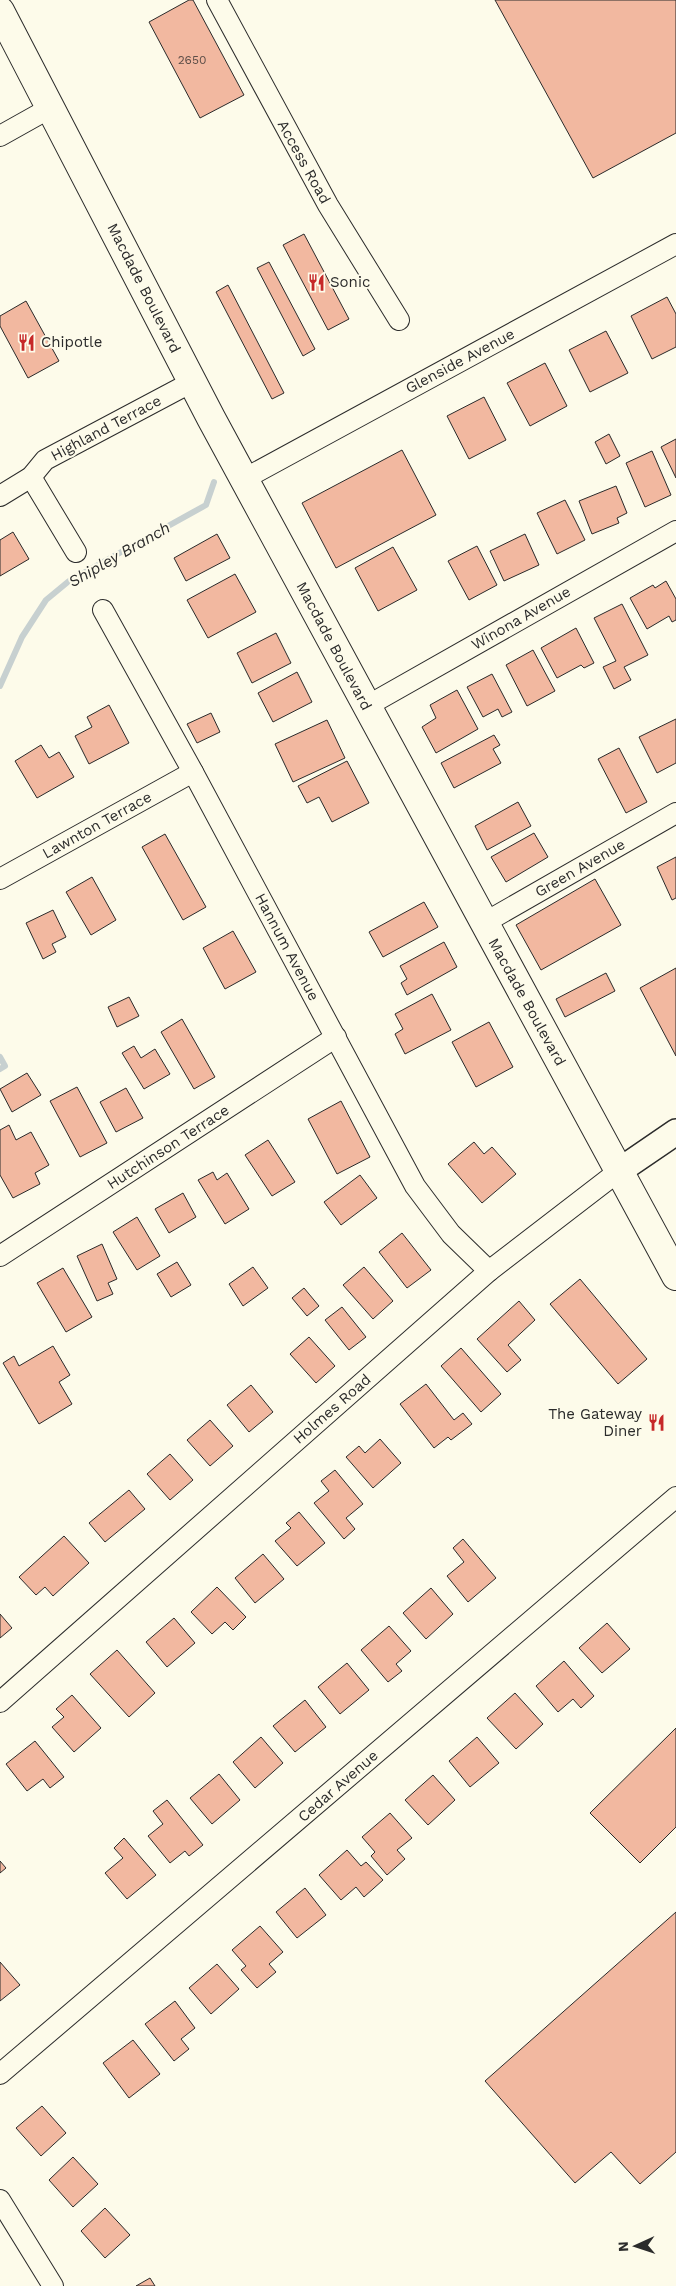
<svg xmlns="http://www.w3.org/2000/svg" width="676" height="2286" font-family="'Work Sans',sans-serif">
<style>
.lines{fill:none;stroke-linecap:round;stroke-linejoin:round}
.stream{stroke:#c7d0d0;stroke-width:6}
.building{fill:#f2b8a0;stroke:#2b2b2b}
.minor-casing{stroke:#2b2b2b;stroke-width:22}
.tertiary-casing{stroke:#2b2b2b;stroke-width:28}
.primary-casing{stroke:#2b2b2b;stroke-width:30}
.minor{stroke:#fdfbea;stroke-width:20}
.tertiary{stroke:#fdfbea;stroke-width:25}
.primary{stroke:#fdfbea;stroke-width:28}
.labels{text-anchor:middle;stroke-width:4;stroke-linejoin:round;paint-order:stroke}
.number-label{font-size:12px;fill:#5d4e48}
.street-label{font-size:15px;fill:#2b2b2b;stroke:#fdfbea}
.poi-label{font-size:15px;fill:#2b2b2b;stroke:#fdfbea;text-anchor:start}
.water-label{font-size:16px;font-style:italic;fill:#2b2b2b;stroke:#fdfbea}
</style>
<rect width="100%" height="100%" fill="#fdfbea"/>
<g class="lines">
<g class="stream">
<polyline points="0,686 22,637 46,600 69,581 206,505 214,482"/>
<polyline points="0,1057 5,1066 0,1069"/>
</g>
</g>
<g class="building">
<polygon points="189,0 193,0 244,95 200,118 149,22"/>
<polygon points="495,0 676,0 676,133 593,178"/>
<polygon points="304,234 349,319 328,330 283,245"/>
<polygon points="269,262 315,349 303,356 257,268"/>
<polygon points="228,285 284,393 272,399 216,292"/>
<polygon points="667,297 676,314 676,347 652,359 631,316"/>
<polygon points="26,301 59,361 28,378 0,326 0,316"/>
<polygon points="606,331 628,373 590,392 569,350"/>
<polygon points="545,363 567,406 530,426 507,383"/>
<polygon points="484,397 506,440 469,459 447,416"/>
<polygon points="609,434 620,456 606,464 595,442"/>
<polygon points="676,439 676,478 661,447"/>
<polygon points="402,450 436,515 336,568 302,503"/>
<polygon points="652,451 671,495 645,507 626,463"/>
<polygon points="616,486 627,513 617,518 619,523 592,534 579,501"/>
<polygon points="565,500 585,540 557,554 537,513"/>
<polygon points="13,532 29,559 0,576 0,540"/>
<polygon points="217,534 230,558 186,581 174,558"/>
<polygon points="525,534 539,565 504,581 490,551"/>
<polygon points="477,546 497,585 469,600 448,561"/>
<polygon points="393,547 417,590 378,611 355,568"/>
<polygon points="235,574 256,612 208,638 187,600"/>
<polygon points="666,581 676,599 676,620 672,622 669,616 647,629 630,598 653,585 655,588"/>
<polygon points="622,604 648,655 624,667 631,680 614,689 603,667 616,661 594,618"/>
<polygon points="576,628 594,663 584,668 581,665 557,678 541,648"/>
<polygon points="276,633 291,663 252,683 237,653"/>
<polygon points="533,650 555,691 527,706 506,665"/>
<polygon points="297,672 312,702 273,722 258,693"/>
<polygon points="492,674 512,712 502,717 498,709 483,717 467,687"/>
<polygon points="457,690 478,729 436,753 422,727 436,718 430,705"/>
<polygon points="109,705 129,743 89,764 75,736 92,727 87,717"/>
<polygon points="211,713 220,732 197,743 187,724"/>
<polygon points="676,719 676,763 657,773 639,737"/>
<polygon points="327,720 345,758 293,782 275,744"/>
<polygon points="494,735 500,745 493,749 501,763 454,788 441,763"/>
<polygon points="41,745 49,758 59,752 74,777 37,798 15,761"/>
<polygon points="619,748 647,802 626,813 598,759"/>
<polygon points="347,761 369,803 332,822 319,797 307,803 298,786"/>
<polygon points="518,802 531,826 487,850 475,826"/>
<polygon points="534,833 548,857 506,882 491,857"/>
<polygon points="165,834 206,907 183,920 142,847"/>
<polygon points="676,857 676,898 672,900 657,867"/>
<polygon points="92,877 116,920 91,935 66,892"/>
<polygon points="595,879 621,925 541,970 516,925"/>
<polygon points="424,902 438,927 383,957 369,932"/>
<polygon points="53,910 66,937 52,944 56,952 43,959 26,923"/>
<polygon points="233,931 256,972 225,989 203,948"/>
<polygon points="444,942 457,967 407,995 401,983 407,979 400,966"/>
<polygon points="676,968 676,1056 640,988"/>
<polygon points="606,973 615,991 565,1017 556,999"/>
<polygon points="432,994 451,1030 405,1054 395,1034 403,1029 395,1014"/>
<polygon points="129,997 139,1016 117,1027 108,1007"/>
<polygon points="182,1019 215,1077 194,1089 161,1032"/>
<polygon points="489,1022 513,1067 476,1087 452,1042"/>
<polygon points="134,1046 141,1058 155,1049 170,1074 144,1089 122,1053"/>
<polygon points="27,1073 41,1095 12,1112 0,1089"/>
<polygon points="77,1087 107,1143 80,1157 50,1101"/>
<polygon points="126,1088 143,1118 116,1132 100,1102"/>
<polygon points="341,1101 370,1157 337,1174 308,1119"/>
<polygon points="9,1125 16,1140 31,1132 49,1165 35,1173 40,1184 13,1198 0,1175 0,1130"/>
<polygon points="268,1140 295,1182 272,1196 245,1155"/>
<polygon points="474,1142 484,1154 492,1147 516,1174 482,1203 448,1164"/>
<polygon points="213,1172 217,1180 227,1173 249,1209 225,1224 198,1180"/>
<polygon points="360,1175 377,1198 341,1225 324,1202"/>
<polygon points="183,1193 196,1217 169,1233 155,1209"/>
<polygon points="137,1217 160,1256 137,1270 113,1232"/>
<polygon points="402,1233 431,1270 407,1288 379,1252"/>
<polygon points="102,1244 117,1279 108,1283 113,1294 97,1301 77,1256"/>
<polygon points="177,1262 191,1285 171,1297 157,1274"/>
<polygon points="253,1267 268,1288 243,1306 229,1284"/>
<polygon points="364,1267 393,1301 373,1319 343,1285"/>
<polygon points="63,1268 92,1317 66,1332 37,1283"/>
<polygon points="580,1279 647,1359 618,1384 550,1304"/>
<polygon points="304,1288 319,1306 307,1316 292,1298"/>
<polygon points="519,1301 535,1320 508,1345 521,1360 507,1372 477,1339"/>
<polygon points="342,1307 366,1337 349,1350 325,1320"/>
<polygon points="309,1337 335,1366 316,1383 290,1354"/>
<polygon points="53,1346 70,1375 59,1382 72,1404 39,1424 3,1363 14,1356 19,1366"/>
<polygon points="461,1348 501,1394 481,1412 441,1366"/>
<polygon points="426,1384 454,1420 463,1413 472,1424 451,1440 448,1437 434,1448 400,1404"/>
<polygon points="251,1385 273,1412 249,1432 227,1405"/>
<polygon points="210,1420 233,1446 210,1466 187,1440"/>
<polygon points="380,1439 401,1463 373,1488 346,1457 359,1446 365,1453"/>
<polygon points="170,1454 193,1480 170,1500 147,1474"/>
<polygon points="335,1470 363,1504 346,1518 355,1529 344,1539 314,1503 329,1491 321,1481"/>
<polygon points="129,1490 145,1509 105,1542 89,1523"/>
<polygon points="299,1512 325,1543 297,1566 275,1541 291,1528 286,1523"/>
<polygon points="64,1536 89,1563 53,1596 45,1587 36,1595 19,1577"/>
<polygon points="463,1539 496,1578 468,1602 447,1576 464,1562 453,1548"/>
<polygon points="263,1554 284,1579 255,1603 235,1578"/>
<polygon points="217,1587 246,1617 233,1630 225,1622 212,1634 191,1612"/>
<polygon points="431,1588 453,1614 426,1639 403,1613"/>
<polygon points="0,1614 12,1628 0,1638"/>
<polygon points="174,1618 195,1643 167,1667 146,1642"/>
<polygon points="607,1623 630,1649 602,1673 579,1648"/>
<polygon points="389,1626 411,1651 396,1664 402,1671 388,1682 361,1650"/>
<polygon points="117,1650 155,1693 129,1717 90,1674"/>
<polygon points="564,1661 594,1696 581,1708 573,1699 558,1712 536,1686"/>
<polygon points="347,1663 369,1690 340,1714 318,1687"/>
<polygon points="515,1693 543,1724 516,1749 487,1718"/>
<polygon points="72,1695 101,1728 74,1752 52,1727 64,1717 56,1709"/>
<polygon points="305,1700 326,1727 295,1752 273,1726"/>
<polygon points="676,1728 676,1827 640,1863 590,1813"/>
<polygon points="261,1737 283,1763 255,1788 233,1762"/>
<polygon points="477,1737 499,1763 470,1787 449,1761"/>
<polygon points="35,1741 64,1777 50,1788 43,1779 27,1791 6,1764"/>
<polygon points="219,1774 240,1800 212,1824 190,1798"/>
<polygon points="433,1775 455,1800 428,1825 405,1800"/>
<polygon points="167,1800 203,1845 189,1856 185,1851 170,1863 148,1836 163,1824 153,1811"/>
<polygon points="390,1813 412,1838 397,1850 405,1859 387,1875 371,1856 375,1852 362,1837"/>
<polygon points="124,1838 156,1875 127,1899 105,1873 123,1858 114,1848"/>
<polygon points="347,1850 361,1866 366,1862 383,1880 364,1897 356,1887 341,1900 319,1875"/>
<polygon points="0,1861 6,1868 0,1873"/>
<polygon points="305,1888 326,1915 297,1938 276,1912"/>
<polygon points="676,1912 676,2152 640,2184 611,2152 575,2183 485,2081"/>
<polygon points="260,1926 283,1952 269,1964 276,1972 257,1988 241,1970 246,1966 232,1950"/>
<polygon points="0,1962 20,1985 0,2001"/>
<polygon points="217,1964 239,1989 211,2014 189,1988"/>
<polygon points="175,2001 195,2028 181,2039 189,2049 174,2061 145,2024"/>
<polygon points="133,2040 160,2074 129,2098 103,2063"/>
<polygon points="42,2106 66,2133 41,2156 16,2128"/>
<polygon points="73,2157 98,2184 73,2207 49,2180"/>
<polygon points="105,2208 130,2235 105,2258 81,2231"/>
<polygon points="150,2278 155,2286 136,2286"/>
</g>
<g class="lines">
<defs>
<g id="minor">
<polyline points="217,0 328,205 399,320"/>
<polyline points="0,136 50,108"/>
<polyline points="31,477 76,552"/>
<polyline points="244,479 676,244"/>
<polyline points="0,496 31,477 45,460 192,382"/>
<polyline points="103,610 193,772 415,1186 451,1234 489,1271"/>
<polyline points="367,706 676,531"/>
<polyline points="0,879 193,772"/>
<polyline points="484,923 676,813"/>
<polyline points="0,1256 336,1037"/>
<polyline points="0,1702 489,1271 619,1171"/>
<polyline points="0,2074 676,1497"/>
<polyline points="0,2200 53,2286"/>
</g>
<polyline id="tertiary" points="619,1171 676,1132"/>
<polyline id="primary" points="0,11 211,418 676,1276"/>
</defs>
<use href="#minor" class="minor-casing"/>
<use href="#tertiary" class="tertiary-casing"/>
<use href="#primary" class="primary-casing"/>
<use href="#minor" class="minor"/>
<use href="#tertiary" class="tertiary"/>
<use href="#primary" class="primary"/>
</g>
<defs>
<symbol id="restaurant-bare" viewBox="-9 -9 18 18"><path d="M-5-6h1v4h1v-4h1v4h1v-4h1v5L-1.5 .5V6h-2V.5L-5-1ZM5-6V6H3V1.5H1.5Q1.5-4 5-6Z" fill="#c62828" stroke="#fdfbea" stroke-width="2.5" paint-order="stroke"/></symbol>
</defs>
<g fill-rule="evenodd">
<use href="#restaurant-bare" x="304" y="270" width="25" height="25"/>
<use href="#restaurant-bare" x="14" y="330" width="25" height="25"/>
<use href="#restaurant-bare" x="644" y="1410" width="25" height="25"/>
</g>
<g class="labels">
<g class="number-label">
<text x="192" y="64">2650</text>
</g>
<g class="street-label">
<text transform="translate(304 162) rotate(61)" y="5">Access Road</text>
<text transform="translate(144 288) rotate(63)" y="5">Macdade Boulevard</text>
<text transform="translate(460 361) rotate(-28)" y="5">Glenside Avenue</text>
<text transform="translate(106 428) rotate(-28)" y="5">Highland Terrace</text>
<text transform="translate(521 618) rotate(-30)" y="5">Winona Avenue</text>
<text transform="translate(334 646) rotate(62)" y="5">Macdade Boulevard</text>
<text transform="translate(97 825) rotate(-29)" y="5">Lawnton Terrace</text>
<text transform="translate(580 868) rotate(-30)" y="5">Green Avenue</text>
<text transform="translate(287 947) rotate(62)" y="5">Hannum Avenue</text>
<text transform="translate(527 1002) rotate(61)" y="5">Macdade Boulevard</text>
<text transform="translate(168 1147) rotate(-33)" y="5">Hutchinson Terrace</text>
<text transform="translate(332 1409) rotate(-41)" y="5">Holmes Road</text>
<text transform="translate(338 1786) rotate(-41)" y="5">Cedar Avenue</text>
</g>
<g class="poi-label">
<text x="330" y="287">Sonic</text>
<text x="41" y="347">Chipotle</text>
<text x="642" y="1419" text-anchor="end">The Gateway<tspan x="642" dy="17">Diner</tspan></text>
</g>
<g class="water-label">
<text transform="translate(119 554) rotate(-30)" y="6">Shipley Branch</text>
</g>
</g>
<g transform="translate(636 2246) rotate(267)" stroke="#fdfbea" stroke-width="4" paint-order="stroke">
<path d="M0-4L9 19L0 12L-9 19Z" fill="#2b2b2b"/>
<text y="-8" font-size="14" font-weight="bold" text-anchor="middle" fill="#2b2b2b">N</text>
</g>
</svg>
